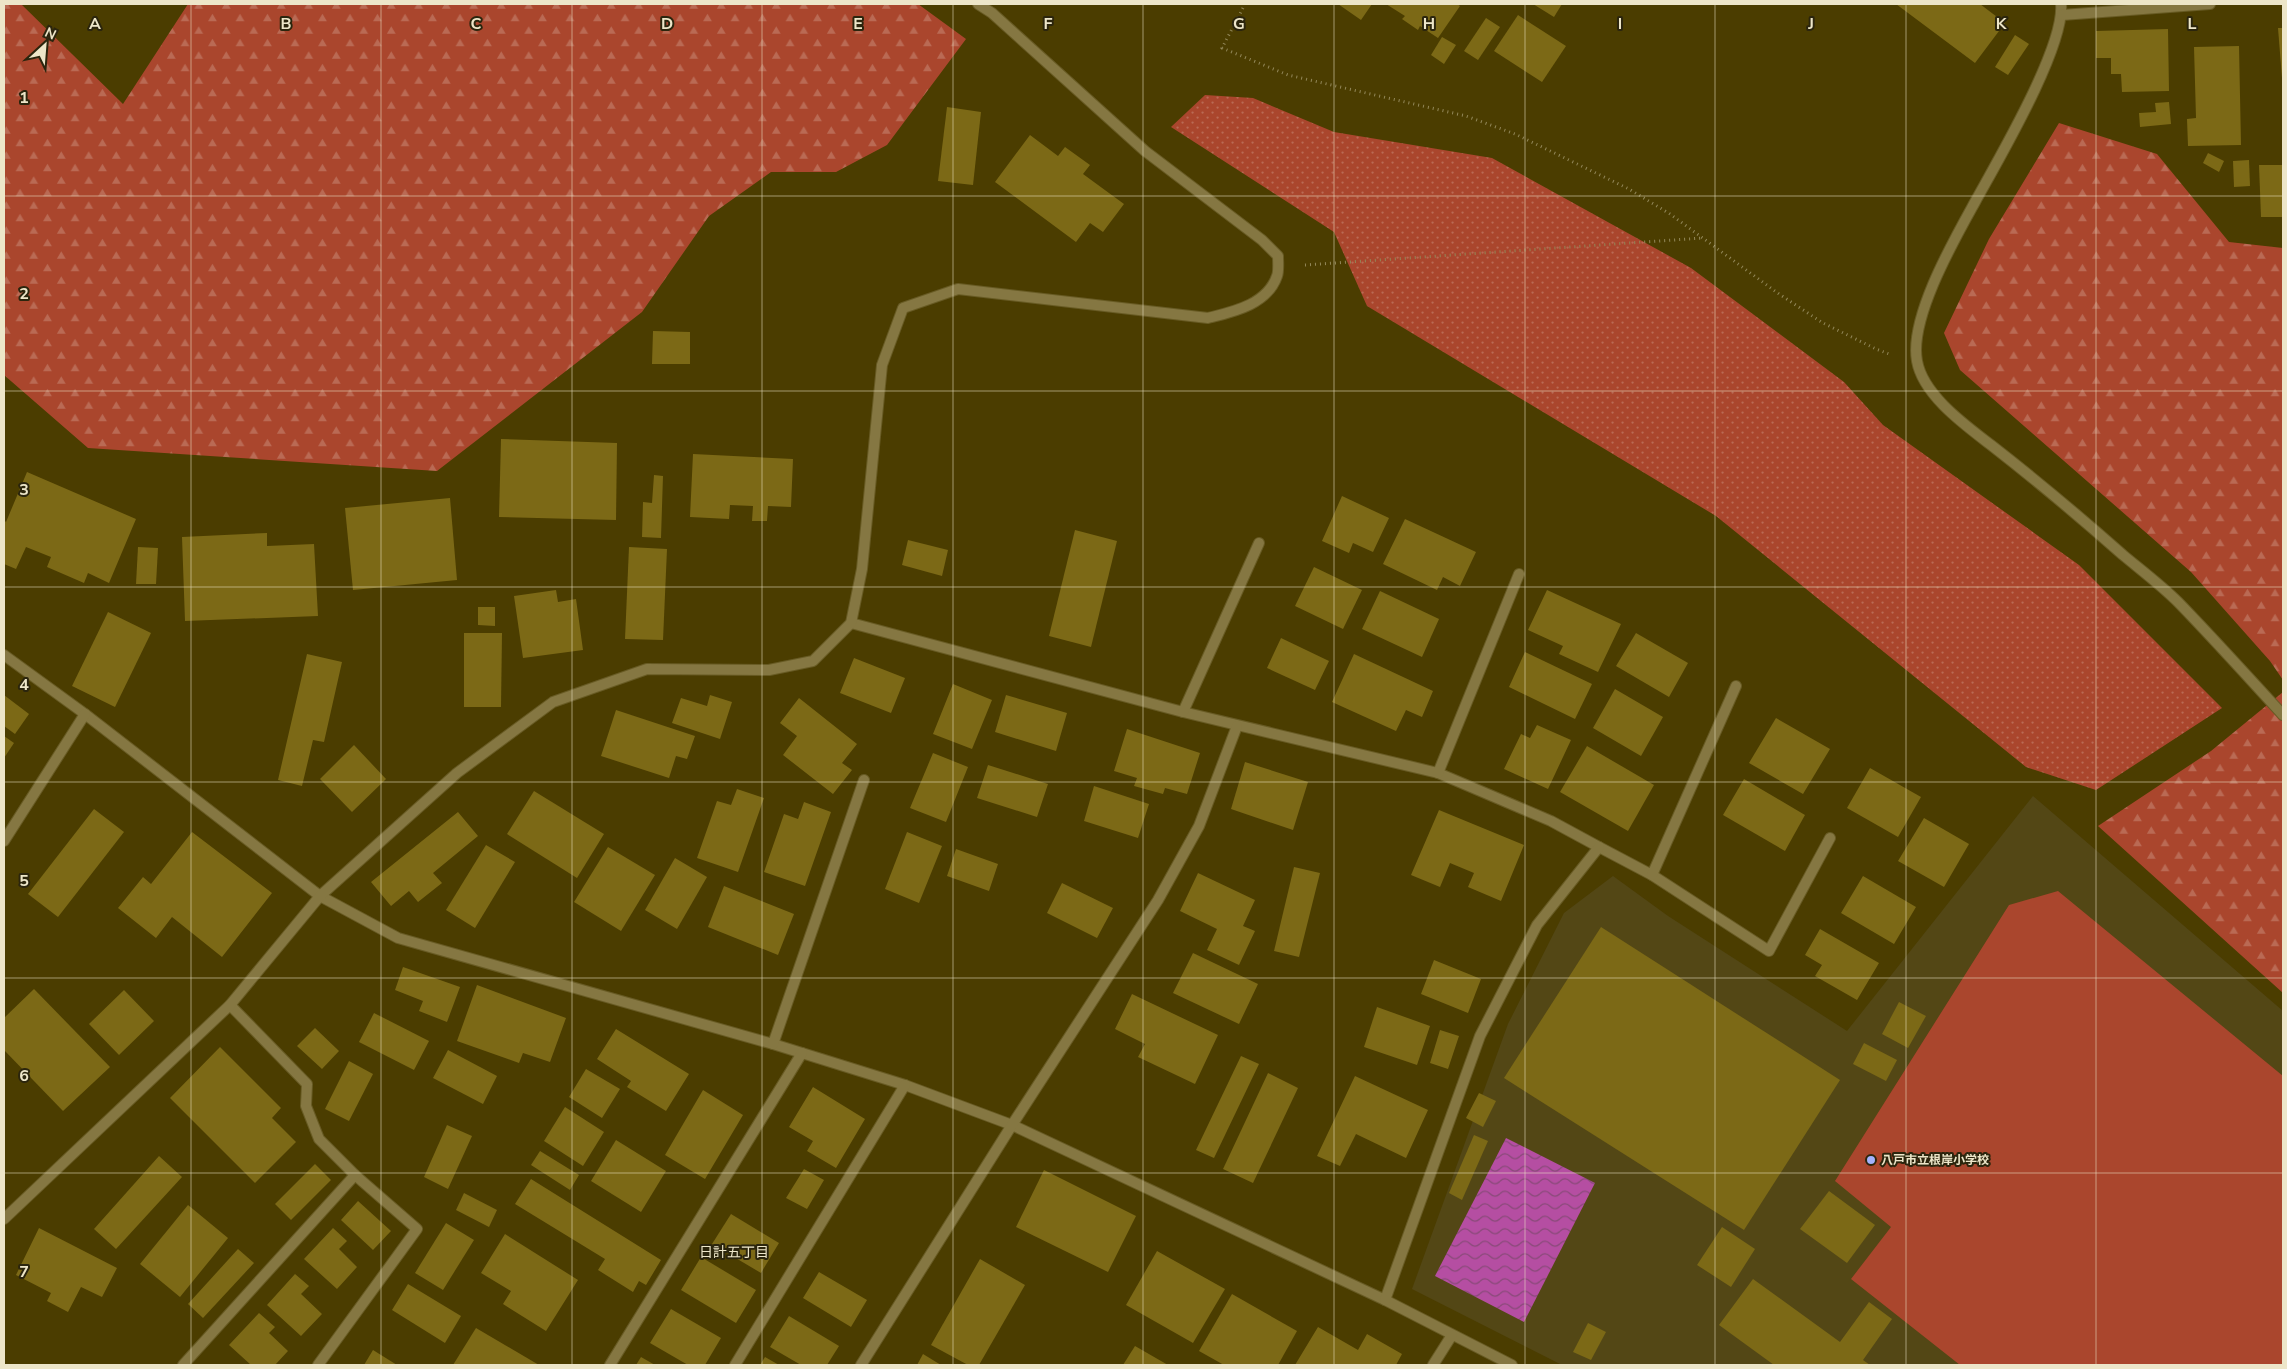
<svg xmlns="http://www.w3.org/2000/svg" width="2287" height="1369" font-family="'Nunito Sans','Noto Sans JP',sans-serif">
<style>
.built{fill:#534715}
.grass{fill:url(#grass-dots)}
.forest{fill:url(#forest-firs)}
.garden{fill:#aa462d}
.water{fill:url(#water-waves)}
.building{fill:#7c6916}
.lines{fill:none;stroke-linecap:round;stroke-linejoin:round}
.street-casing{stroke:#685b24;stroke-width:12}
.path{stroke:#938859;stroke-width:3;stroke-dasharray:1 4;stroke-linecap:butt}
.street{stroke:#857742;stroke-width:10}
.grid{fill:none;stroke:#ede6c9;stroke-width:1;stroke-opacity:0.55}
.poi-dot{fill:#a3b2fd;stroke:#2b250d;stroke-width:2}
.labels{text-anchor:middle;stroke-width:4;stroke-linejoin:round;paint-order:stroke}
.poi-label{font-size:12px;font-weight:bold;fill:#ede6c9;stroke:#2b250d;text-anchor:start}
.neighbourhood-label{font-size:14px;fill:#ede6c9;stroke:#2b250d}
.grid-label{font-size:16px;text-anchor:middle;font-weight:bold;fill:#ede6c9;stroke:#2b250d;stroke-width:4;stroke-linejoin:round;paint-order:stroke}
</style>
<defs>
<pattern id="grass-dots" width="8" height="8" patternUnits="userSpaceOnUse" patternTransform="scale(1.25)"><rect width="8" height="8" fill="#aa462d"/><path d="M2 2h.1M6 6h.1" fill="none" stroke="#ba6a54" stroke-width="1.8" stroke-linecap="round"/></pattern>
<pattern id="forest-firs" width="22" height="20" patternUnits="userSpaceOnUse" patternTransform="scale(1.25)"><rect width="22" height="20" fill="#aa462d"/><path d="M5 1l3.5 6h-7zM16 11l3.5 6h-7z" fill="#ba6a54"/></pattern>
<pattern id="water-waves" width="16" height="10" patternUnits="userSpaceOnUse" patternTransform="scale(1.25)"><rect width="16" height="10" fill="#b54ea2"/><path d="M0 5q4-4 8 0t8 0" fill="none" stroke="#894a79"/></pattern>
</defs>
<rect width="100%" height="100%" fill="#4b3d00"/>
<polygon class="built" points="2033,796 2283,1011 2283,1365 1562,1365 1412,1289 1508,1024 1564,913 1613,876 1668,916 1847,1031"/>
<polygon class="grass" points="1205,95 1253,98 1334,132 1492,158 1691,268 1844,382 1883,425 2079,565 2222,708 2096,790 2026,767 1716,516 1367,306 1334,232 1171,127"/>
<g class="forest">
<polygon points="4,4 21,4 123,104 188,4 918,4 966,39 887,145 836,172 771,172 709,216 642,312 437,471 88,448 4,375"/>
<polygon points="2059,123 2157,154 2229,242 2283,248 2283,680 2270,661 2191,572 1960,370 1944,333 1989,239"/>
<polygon points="2283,692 2283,993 2098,826 2211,751"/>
</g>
<polygon class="garden" points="2058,891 2283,1076 2283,1365 1960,1365 1851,1279 1891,1227 1835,1181 2009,905"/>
<polygon class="water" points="1506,1138 1595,1183 1524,1322 1435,1276"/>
<g class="building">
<polygon points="1338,4 1372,4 1361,20"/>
<polygon points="1386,4 1457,4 1460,6 1438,38 1420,26 1418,30 1402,19 1405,16"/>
<polygon points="1533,4 1562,4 1554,17"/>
<polygon points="1896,4 1980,4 2005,23 1975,63"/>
<polygon points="1518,15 1566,46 1542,82 1494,51"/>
<polygon points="1486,18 1500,27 1478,60 1464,51"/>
<polygon points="2278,28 2283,28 2283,78 2282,78"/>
<polygon points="2168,29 2169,91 2122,92 2121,74 2111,74 2111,58 2096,58 2096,31"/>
<polygon points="2015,35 2029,44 2008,75 1995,67"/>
<polygon points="1442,37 1456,45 1444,64 1431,55"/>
<polygon points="2239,46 2241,145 2188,146 2187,119 2196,118 2194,47"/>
<polygon points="2169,102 2171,124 2140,127 2139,113 2156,112 2155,103"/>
<polygon points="947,107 981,112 973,185 938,181"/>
<polygon points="1030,135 1058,156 1065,147 1090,165 1083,174 1124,204 1103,232 1090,223 1076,242 995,182"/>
<polygon points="2208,153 2224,161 2219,172 2203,163"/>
<polygon points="2249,160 2250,186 2234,187 2233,161"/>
<polygon points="2259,165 2283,165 2283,217 2261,217"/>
<polygon points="653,331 690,332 690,364 652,364"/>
<polygon points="501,439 617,443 616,520 499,517"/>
<polygon points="693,454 793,459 791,507 768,506 767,521 752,521 753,506 730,505 729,519 690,517"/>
<polygon points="27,472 136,519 109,583 88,573 84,583 47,567 51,557 26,547 16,569 4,564 4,520 6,522"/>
<polygon points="654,475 663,476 661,538 642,537 643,502 652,503"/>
<polygon points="1342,496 1389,518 1373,552 1353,543 1349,553 1322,541"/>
<polygon points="450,498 457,580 353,590 345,508"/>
<polygon points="1405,519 1476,552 1460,586 1443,577 1437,590 1383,564"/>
<polygon points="1075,530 1117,541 1091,647 1049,636"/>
<polygon points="267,533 267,546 314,544 318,616 185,621 182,537"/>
<polygon points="908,540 948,550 942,576 902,565"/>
<polygon points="138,547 158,548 156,584 136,584"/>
<polygon points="629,547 667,549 663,640 625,639"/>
<polygon points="1314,567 1362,590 1343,629 1295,606"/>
<polygon points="556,590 558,602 576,599 583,650 523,658 514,596"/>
<polygon points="1547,590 1621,624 1598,672 1559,654 1563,646 1528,630"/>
<polygon points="1380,591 1439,619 1422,657 1362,629"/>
<polygon points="478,607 495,607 495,626 478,625"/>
<polygon points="108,612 151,633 115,707 72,686"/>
<polygon points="464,633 502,633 501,707 464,707"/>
<polygon points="1636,633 1688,663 1669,697 1616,666"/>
<polygon points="1281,638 1329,661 1315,690 1267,668"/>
<polygon points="1525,652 1592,684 1575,719 1509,687"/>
<polygon points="307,654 342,662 324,742 313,740 302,786 278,780"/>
<polygon points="1354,654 1433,691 1422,717 1406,710 1396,731 1332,702"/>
<polygon points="854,658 905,678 891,713 840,693"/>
<polygon points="953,684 992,700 972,749 933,734"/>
<polygon points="1615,689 1663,717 1641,756 1593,728"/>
<polygon points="4,695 29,714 15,734 4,726"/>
<polygon points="710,695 732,702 720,739 672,723 681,698 707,706"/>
<polygon points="1006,695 1067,713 1056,751 995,732"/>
<polygon points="799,698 857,744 842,763 852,770 833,794 783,755 797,736 780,723"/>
<polygon points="616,710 695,736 687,759 676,756 669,778 601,756"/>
<polygon points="1776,718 1830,749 1803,794 1749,763"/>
<polygon points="1537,725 1571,740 1548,789 1504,769 1521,734 1530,738"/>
<polygon points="1127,729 1200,753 1187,794 1165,788 1163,794 1134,786 1137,778 1114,771"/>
<polygon points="4,736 14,743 4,758"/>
<polygon points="354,745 386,779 352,812 320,779"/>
<polygon points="1587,746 1654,785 1628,831 1560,792"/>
<polygon points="933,753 968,767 946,822 910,808"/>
<polygon points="1245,762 1308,782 1293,830 1231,809"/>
<polygon points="988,765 1048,784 1037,817 977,798"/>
<polygon points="1870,768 1921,797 1898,837 1847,808"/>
<polygon points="1744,779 1805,815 1785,851 1723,815"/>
<polygon points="1094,786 1149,804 1138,838 1084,821"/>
<polygon points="737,789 764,798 738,872 697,858 717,801 731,805"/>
<polygon points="534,791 604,834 577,878 507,834"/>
<polygon points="804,802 831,812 805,886 764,872 784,814 798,819"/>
<polygon points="94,809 124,832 58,917 28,894"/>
<polygon points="1439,810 1524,845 1501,901 1468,887 1474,873 1450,863 1440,887 1411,875"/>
<polygon points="458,812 478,836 433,873 442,883 418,902 409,891 391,906 371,882"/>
<polygon points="1924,818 1969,844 1944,887 1898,861"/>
<polygon points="192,832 272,893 222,957 172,917 156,938 118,908 143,877 151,884"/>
<polygon points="907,832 942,846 919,903 885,889"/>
<polygon points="486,845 515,862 475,928 446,910"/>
<polygon points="608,847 655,875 621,931 574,902"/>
<polygon points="956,849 998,864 989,891 947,876"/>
<polygon points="675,858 707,877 677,929 645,910"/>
<polygon points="1294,867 1320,873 1299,957 1274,951"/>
<polygon points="1198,873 1255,900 1243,926 1255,931 1239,965 1207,950 1217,929 1180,911"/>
<polygon points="1863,876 1916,907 1894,944 1841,913"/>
<polygon points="1062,883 1113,908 1097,938 1047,913"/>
<polygon points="724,886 794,914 778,955 708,927"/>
<polygon points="1601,927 1840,1080 1744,1230 1504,1078"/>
<polygon points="1820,929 1879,963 1857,1000 1815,976 1822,965 1805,955"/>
<polygon points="1193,953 1258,984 1239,1024 1173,993"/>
<polygon points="1434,960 1481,979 1468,1013 1421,994"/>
<polygon points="403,967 460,987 447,1022 419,1011 423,1001 395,990"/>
<polygon points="477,985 566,1018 550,1062 523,1053 519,1063 457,1041"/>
<polygon points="34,989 110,1067 63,1111 4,1050 4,1018"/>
<polygon points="124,990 154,1021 119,1055 89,1024"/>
<polygon points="1132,994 1218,1035 1195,1084 1138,1057 1145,1044 1115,1029"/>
<polygon points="1899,1002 1926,1016 1908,1048 1882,1034"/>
<polygon points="1377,1007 1430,1026 1417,1065 1364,1047"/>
<polygon points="374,1013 429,1041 414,1070 359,1042"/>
<polygon points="315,1028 339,1051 322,1069 297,1046"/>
<polygon points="616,1029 689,1074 666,1111 627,1087 631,1081 597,1059"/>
<polygon points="1440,1030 1459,1036 1448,1069 1430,1063"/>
<polygon points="1864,1043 1897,1060 1886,1081 1853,1064"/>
<polygon points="220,1047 281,1108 272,1118 296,1142 255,1183 170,1098"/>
<polygon points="448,1050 497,1076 483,1104 433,1078"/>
<polygon points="1241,1056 1259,1064 1214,1158 1196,1150"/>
<polygon points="349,1061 373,1074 349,1121 325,1109"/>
<polygon points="586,1069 620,1089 602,1118 569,1097"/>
<polygon points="1268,1073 1298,1088 1253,1183 1223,1169"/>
<polygon points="1355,1076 1428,1110 1406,1158 1356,1134 1340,1166 1317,1156"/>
<polygon points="813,1087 865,1119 836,1168 807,1151 813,1141 789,1127"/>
<polygon points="703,1090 743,1115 705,1179 665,1155"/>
<polygon points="1479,1093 1496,1101 1483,1127 1466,1118"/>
<polygon points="565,1107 604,1132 583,1166 544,1141"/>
<polygon points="447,1125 472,1136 448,1189 424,1177"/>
<polygon points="1474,1135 1488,1141 1462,1200 1449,1193"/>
<polygon points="616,1140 666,1171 641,1212 591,1181"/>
<polygon points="540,1151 579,1175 570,1190 531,1165"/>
<polygon points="159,1156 182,1177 116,1249 94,1229"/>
<polygon points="315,1164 331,1180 291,1220 275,1204"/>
<polygon points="804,1169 824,1180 807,1209 786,1198"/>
<polygon points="1044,1170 1136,1216 1108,1272 1016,1227"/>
<polygon points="531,1179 661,1260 646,1285 639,1281 633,1292 598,1270 605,1259 515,1204"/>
<polygon points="1829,1191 1875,1225 1847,1263 1800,1229"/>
<polygon points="464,1193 497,1210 489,1227 456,1210"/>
<polygon points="358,1201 391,1231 373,1250 341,1220"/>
<polygon points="188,1205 228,1238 180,1297 140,1264"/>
<polygon points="731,1214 779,1243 761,1273 712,1244"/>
<polygon points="446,1223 474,1240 443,1290 415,1273"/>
<polygon points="1722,1227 1755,1249 1731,1287 1697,1265"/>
<polygon points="39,1228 117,1268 102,1297 81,1287 68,1312 47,1301 51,1293 16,1275"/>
<polygon points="333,1228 347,1241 339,1249 357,1267 337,1289 304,1259"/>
<polygon points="505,1234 578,1280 546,1331 503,1304 511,1291 481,1273"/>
<polygon points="238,1249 254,1263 203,1318 188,1304"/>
<polygon points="1157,1251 1225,1289 1193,1343 1126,1305"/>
<polygon points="701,1257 756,1290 736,1323 681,1290"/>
<polygon points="980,1259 1025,1285 979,1365 968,1365 931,1345"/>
<polygon points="819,1272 867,1300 851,1327 803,1298"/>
<polygon points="295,1274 309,1286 301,1294 322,1314 301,1336 267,1305"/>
<polygon points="1753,1279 1840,1342 1869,1302 1892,1319 1863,1360 1870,1365 1774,1365 1719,1325"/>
<polygon points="408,1284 461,1316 445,1343 392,1310"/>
<polygon points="1232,1294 1297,1331 1278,1365 1224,1365 1199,1351"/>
<polygon points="671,1309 721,1338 705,1365 688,1365 650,1343"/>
<polygon points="259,1313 275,1327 269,1333 288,1351 275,1365 251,1365 229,1345"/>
<polygon points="789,1316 839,1346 827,1365 801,1365 770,1347"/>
<polygon points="1588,1323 1606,1332 1591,1360 1573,1352"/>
<polygon points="1318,1327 1358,1350 1367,1334 1402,1354 1396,1365 1295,1365"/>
<polygon points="476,1328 539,1365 453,1365"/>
<polygon points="1135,1346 1168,1365 1123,1365"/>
<polygon points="373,1350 397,1365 364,1365"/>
<polygon points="923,1354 941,1365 917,1365"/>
<polygon points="641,1357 655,1365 636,1365"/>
<polygon points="765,1357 779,1365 760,1365"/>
</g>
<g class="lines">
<defs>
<g id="street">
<path d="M2061,4C2065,47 1998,160 1975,202C1954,240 1909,318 1917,361C1923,395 1965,425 1991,445C2036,480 2080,517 2123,555C2141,570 2161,585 2178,602C2214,639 2248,677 2283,715"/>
<polyline points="2062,15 2210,4"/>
<polyline points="851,623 1183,712 1438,773 1551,821 1599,847 1652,875 1769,951 1830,838"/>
<polyline points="4,655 85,714 320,896 398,938 773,1044 905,1085 1012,1125 1385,1300 1512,1365"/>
<polyline points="1183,712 1259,543"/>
<polyline points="1438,773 1519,574"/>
<polyline points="4,841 85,714"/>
<polyline points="1652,875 1736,686"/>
<polyline points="230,1005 307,1084 306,1106 319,1139 355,1175 417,1229 318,1365"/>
<polyline points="773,1044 864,780"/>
<path d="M4,1219L230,1005L320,896L457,773L553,702L647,669L769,670L813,661L851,623L862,569L882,365L903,308L958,289L1208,318C1232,312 1267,305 1277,276C1279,271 1278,262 1278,256L1262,240L1145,151L992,13L978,4"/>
<polyline points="1385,1300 1480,1036 1537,925 1599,847"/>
<polyline points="183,1365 355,1175"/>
<polyline points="610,1365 802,1053"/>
<polyline points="735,1365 905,1085"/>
<polyline points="861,1365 1012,1125 1158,900 1199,826 1237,726"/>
<polyline points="1433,1365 1452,1335"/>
</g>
</defs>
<use href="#street" class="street-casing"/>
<g class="path">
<polyline points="1243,8 1222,48 1288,75 1466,116 1515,134 1629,189 1670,214 1779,294 1823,323 1876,349 1889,354"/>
<polyline points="1305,265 1703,238"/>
</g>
<use href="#street" class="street"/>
</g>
<path class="grid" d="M191,4V1365M381,4V1365M572,4V1365M762,4V1365M953,4V1365M1143,4V1365M1334,4V1365M1525,4V1365M1715,4V1365M1906,4V1365M2096,4V1365M4,196H2283M4,391H2283M4,587H2283M4,782H2283M4,978H2283M4,1173H2283"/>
<circle class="poi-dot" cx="1871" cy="1160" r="5"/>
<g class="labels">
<g class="poi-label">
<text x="1881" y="1164">八戸市立根岸小学校</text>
</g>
<g class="neighbourhood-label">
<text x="734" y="1257">日計五丁目</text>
</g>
</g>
<g class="grid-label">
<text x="95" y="29">A</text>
<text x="286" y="29">B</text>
<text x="476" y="29">C</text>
<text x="667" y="29">D</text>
<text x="858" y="29">E</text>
<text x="1048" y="29">F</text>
<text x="1239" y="29">G</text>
<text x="1429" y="29">H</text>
<text x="1620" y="29">I</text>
<text x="1811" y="29">J</text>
<text x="2001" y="29">K</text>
<text x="2192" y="29">L</text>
<text x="24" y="103">1</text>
<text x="24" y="299">2</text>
<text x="24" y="495">3</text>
<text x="24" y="690">4</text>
<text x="24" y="886">5</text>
<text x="24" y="1081">6</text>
<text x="24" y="1277">7</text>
</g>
<rect width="2287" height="1369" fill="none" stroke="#ede6c9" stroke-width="10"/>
<g transform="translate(45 45) rotate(26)" stroke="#2b250d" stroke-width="4" paint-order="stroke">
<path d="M0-4L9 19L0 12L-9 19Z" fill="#ede6c9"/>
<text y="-8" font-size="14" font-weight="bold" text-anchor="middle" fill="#ede6c9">N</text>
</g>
</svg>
